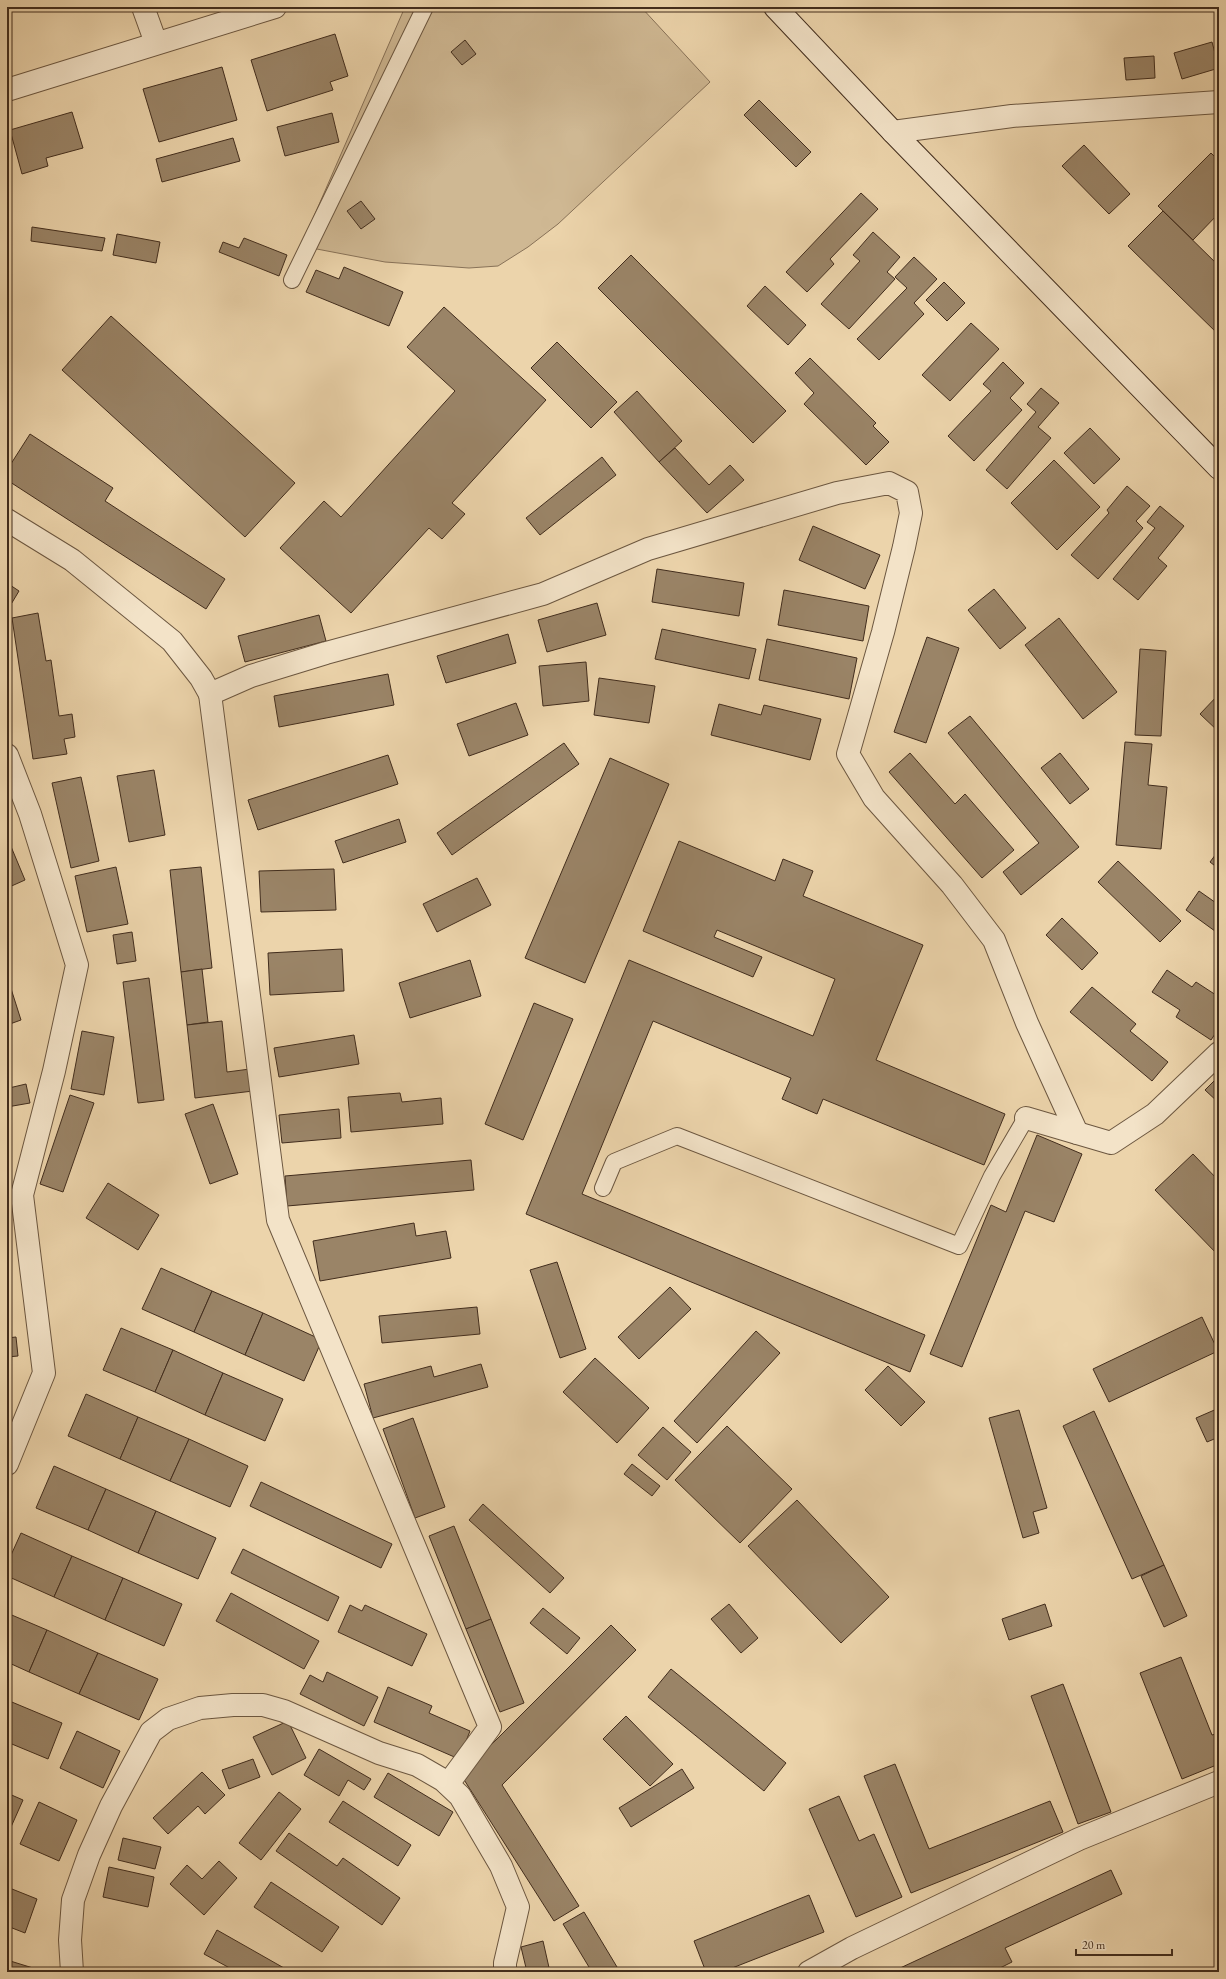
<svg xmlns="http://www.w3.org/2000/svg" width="1226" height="1979" font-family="'EB Garamond',serif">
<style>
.green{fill:#cfb893;stroke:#887258}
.building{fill:#9a8467;stroke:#422d1d}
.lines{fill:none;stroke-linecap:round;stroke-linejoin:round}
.lane-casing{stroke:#6c5740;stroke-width:18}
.street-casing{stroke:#6c5740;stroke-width:24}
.secondary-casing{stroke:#422d1d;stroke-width:24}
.lane{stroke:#f3e3c8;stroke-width:16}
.street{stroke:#f3e3c8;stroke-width:22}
.secondary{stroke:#f3e3c8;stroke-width:22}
</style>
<rect width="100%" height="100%" fill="#ecd4ab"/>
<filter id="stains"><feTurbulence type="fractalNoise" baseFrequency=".005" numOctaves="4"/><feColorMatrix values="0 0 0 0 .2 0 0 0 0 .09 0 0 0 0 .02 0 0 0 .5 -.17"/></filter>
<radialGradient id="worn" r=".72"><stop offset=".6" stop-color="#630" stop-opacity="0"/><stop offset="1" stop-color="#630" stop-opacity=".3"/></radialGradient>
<polygon class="green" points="405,7 641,7 710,82 558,224 528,247 498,266 469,268 385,262 301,246"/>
<g class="building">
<polygon points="335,34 348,76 330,82 333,90 267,111 251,60"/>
<polygon points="465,40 476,54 462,65 451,52"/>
<polygon points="1212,42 1219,68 1182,79 1174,53"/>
<polygon points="1154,56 1155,78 1126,80 1124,58"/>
<polygon points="222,67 237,120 159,142 143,89"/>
<polygon points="759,100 811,152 796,167 744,115"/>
<polygon points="72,112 83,148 46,158 48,166 22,174 10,130"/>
<polygon points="332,113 339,142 285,156 277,127"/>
<polygon points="233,138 240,161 162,182 156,159"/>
<polygon points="1084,145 1130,194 1109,214 1062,166"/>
<polygon points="1211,153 1219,161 1219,213 1193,240 1158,206"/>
<polygon points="861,193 878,209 830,259 834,264 807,292 786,272"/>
<polygon points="361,201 375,219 361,229 347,211"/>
<polygon points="1163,211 1219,266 1219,335 1128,246"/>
<polygon points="32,227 105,238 102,251 31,241"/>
<polygon points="873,232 900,257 887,272 895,279 849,329 821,304 860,261 853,255"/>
<polygon points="117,234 160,242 156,263 113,255"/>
<polygon points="244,238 287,255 279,276 219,252 223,242 239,248"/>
<polygon points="631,255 786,411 753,443 598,288"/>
<polygon points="914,257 937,279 914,303 924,314 879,360 857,339 907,288 895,277"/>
<polygon points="344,267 403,292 389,326 306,292 316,270 339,279"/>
<polygon points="944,282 965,303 947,321 926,300"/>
<polygon points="765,286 806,325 788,345 747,306"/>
<polygon points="444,307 546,400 452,503 465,514 442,539 429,528 351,613 280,548 324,501 341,517 455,391 407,347"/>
<polygon points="111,316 295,483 245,537 62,370"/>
<polygon points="971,323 999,349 950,401 922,375"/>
<polygon points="557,342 617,402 591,428 531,368"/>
<polygon points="810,358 876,423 873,426 889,442 866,465 804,404 814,393 795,373"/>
<polygon points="1003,362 1024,383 1010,398 1022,410 974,461 948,436 991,391 983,384"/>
<polygon points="1041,388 1059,403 1038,427 1051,438 1007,489 986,470 1036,412 1027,404"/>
<polygon points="637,391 682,441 659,462 614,412"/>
<polygon points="1090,428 1120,459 1094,484 1064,453"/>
<polygon points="30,434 113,488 105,501 225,579 206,609 7,480 7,470"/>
<polygon points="675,448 709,485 730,465 744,480 707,513 659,462"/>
<polygon points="602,457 616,475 540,535 526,518"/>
<polygon points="1054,460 1100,507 1057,550 1011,503"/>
<polygon points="1127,486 1150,506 1136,521 1143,528 1098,579 1071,555 1109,513 1107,510"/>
<polygon points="1160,506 1184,526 1158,558 1167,566 1138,600 1113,579 1155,528 1147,522"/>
<polygon points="813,526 880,555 865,589 799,560"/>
<polygon points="657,569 744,583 739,616 652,602"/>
<polygon points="7,583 19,591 7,611"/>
<polygon points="994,589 1026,628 1000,649 968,610"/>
<polygon points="784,590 869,606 863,641 778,625"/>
<polygon points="597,603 606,635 547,652 538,620"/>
<polygon points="38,613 46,661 51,660 59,716 72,714 75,737 64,739 67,754 33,759 12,618"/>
<polygon points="319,615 326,641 245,662 238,636"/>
<polygon points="1059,618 1117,692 1083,719 1025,645"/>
<polygon points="662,629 756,649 749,679 655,659"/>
<polygon points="508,634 516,663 446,683 437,656"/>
<polygon points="927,637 959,648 926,743 894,732"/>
<polygon points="767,639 857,658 849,699 759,680"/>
<polygon points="1140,649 1166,651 1161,736 1135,735"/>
<polygon points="586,662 589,701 543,706 539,666"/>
<polygon points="388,674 394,705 279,727 274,696"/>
<polygon points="599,678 655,686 649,723 594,715"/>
<polygon points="1219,694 1219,732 1200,714"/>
<polygon points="516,703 528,735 469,756 457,724"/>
<polygon points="719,704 761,715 764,705 821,719 810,760 711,735"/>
<polygon points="970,716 1079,847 1021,895 1003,872 1039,843 948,733"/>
<polygon points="1125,742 1152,744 1148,785 1167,787 1161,849 1116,845"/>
<polygon points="564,743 579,764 452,855 437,833"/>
<polygon points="910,753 955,804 965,794 1014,850 982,878 889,772"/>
<polygon points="1060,753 1089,789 1070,804 1041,768"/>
<polygon points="388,755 398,784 258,830 248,800"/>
<polygon points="610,758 669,784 585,983 525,958"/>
<polygon points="154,770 165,835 129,842 117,776"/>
<polygon points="81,777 99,861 71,868 52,783"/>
<polygon points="399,819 406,842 343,863 335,841"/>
<polygon points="7,837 25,880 7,888"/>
<polygon points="679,841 775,881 783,859 813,871 803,896 923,945 876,1060 1005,1114 984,1165 823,1099 817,1114 782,1099 791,1078 653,1021 582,1194 925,1335 910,1372 526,1214 629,960 813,1036 835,979 717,930 714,937 762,957 753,977 643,931"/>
<polygon points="1219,850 1219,869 1210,862"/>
<polygon points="1118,861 1181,921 1160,942 1098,882"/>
<polygon points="116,867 128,924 87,932 75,876"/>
<polygon points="201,867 212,968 181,972 170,870"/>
<polygon points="334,869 336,910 261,912 259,871"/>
<polygon points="477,878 491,905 437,932 423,904"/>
<polygon points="1199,891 1219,905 1219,934 1186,910"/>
<polygon points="1062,918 1098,953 1082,970 1046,935"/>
<polygon points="132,932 136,961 117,964 113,935"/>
<polygon points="342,949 344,991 270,995 268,953"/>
<polygon points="470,960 481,996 410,1018 399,983"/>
<polygon points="202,969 208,1022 187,1025 181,972"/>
<polygon points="1167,970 1192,987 1196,982 1219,997 1219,1028 1211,1040 1176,1017 1180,1010 1152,992"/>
<polygon points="7,976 21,1020 7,1025"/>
<polygon points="149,978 164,1100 138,1103 123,982"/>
<polygon points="1092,987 1136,1024 1130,1031 1168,1062 1152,1081 1070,1012"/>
<polygon points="534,1003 573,1019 523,1140 485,1124"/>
<polygon points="222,1021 227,1072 250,1069 253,1091 195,1098 187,1025"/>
<polygon points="82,1031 114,1037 104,1095 71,1089"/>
<polygon points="354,1035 359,1064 279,1077 274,1048"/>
<polygon points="7,1075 9,1088 26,1084 30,1103 7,1107"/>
<polygon points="1219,1076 1219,1103 1205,1090"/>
<polygon points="400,1093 402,1102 441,1098 443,1124 351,1132 348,1097"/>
<polygon points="70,1095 94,1103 63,1192 40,1184"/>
<polygon points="213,1104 238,1174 210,1184 185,1114"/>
<polygon points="339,1109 341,1138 282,1143 279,1115"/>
<polygon points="1037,1135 1082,1154 1054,1222 1025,1211 962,1367 930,1354 991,1205 1006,1212"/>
<polygon points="1193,1154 1219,1181 1219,1256 1155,1190"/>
<polygon points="471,1160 474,1190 287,1206 285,1176"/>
<polygon points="108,1183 159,1215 138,1250 86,1218"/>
<polygon points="414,1223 416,1236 446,1231 451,1258 320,1281 313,1241"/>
<polygon points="557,1262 586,1349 560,1358 530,1270"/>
<polygon points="161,1268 212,1291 194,1332 142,1309"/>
<polygon points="670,1287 691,1309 639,1359 618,1337"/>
<polygon points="212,1291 263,1313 245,1355 194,1332"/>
<polygon points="477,1307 480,1334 382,1343 379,1316"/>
<polygon points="263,1313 322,1340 304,1381 245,1355"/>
<polygon points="1202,1317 1218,1351 1109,1402 1093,1369"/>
<polygon points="121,1328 173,1350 155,1392 103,1370"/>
<polygon points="756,1331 780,1353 697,1443 674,1421"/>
<polygon points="16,1337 18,1356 7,1357 7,1338"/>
<polygon points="173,1350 223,1373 205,1415 155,1392"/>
<polygon points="595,1358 649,1408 617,1443 563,1392"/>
<polygon points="481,1364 488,1387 373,1418 364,1384 431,1366 434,1377"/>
<polygon points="888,1366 925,1402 901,1426 865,1390"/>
<polygon points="223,1373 283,1399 265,1441 205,1415"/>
<polygon points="86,1394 138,1417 120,1459 68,1436"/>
<polygon points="1219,1408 1219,1437 1207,1442 1196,1418"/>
<polygon points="1019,1410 1047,1508 1033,1512 1039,1533 1023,1538 989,1418"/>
<polygon points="1094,1411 1164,1565 1132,1579 1063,1426"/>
<polygon points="138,1417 189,1439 170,1481 120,1459"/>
<polygon points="413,1418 445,1507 415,1518 383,1429"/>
<polygon points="727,1426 792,1489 740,1543 675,1480"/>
<polygon points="663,1427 691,1452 667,1480 638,1455"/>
<polygon points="189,1439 248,1466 230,1507 170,1481"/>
<polygon points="632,1464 660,1486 652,1496 624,1474"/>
<polygon points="54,1466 106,1489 88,1530 36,1508"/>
<polygon points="261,1482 392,1544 381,1568 250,1506"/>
<polygon points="106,1489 156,1511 138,1553 88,1530"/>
<polygon points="797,1500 889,1597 841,1643 748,1546"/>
<polygon points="483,1504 564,1578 550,1593 469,1520"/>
<polygon points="156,1511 216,1538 198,1579 138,1553"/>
<polygon points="454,1526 491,1619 466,1629 429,1536"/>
<polygon points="21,1533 72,1556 54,1597 7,1576 7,1564"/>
<polygon points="243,1549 339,1597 328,1621 231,1573"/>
<polygon points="72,1556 123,1578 105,1620 54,1597"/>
<polygon points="1164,1565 1187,1616 1164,1627 1141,1576"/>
<polygon points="123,1578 182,1604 164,1646 105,1620"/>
<polygon points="231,1593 319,1641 304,1669 216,1621"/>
<polygon points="729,1604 758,1638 741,1653 711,1619"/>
<polygon points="1045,1604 1052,1626 1009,1640 1002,1619"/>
<polygon points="350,1605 362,1611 365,1605 427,1634 412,1666 338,1632"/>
<polygon points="543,1608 580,1638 567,1654 530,1623"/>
<polygon points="7,1613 47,1630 29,1672 7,1662"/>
<polygon points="491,1619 524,1703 500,1712 466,1629"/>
<polygon points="611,1625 636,1650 502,1785 579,1906 554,1921 461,1775"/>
<polygon points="47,1630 98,1653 79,1694 29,1672"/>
<polygon points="98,1653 158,1679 139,1720 79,1694"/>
<polygon points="1181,1657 1212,1735 1219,1733 1219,1764 1182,1779 1140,1673"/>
<polygon points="671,1669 786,1763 764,1791 648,1697"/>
<polygon points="327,1672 378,1697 364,1726 300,1694 310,1675 323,1682"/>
<polygon points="1063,1684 1111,1812 1078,1824 1031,1696"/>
<polygon points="388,1687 432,1706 429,1713 470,1731 459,1759 374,1722"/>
<polygon points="7,1700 62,1723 48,1759 7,1742"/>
<polygon points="626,1716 673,1764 650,1786 603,1739"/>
<polygon points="288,1721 306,1758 272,1775 253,1737"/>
<polygon points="77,1731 120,1751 103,1788 60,1768"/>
<polygon points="319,1749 371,1779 364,1790 348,1780 339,1796 304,1775"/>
<polygon points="253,1759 260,1777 229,1789 222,1770"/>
<polygon points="895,1764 929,1849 1050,1801 1063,1832 911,1893 864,1776"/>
<polygon points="682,1769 694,1788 631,1827 619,1808"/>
<polygon points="202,1772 225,1795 205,1814 198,1806 168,1834 153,1818"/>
<polygon points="388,1773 453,1812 439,1836 374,1797"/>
<polygon points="279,1792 301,1809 261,1860 239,1843"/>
<polygon points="7,1793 23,1800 7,1836"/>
<polygon points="839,1796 859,1841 874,1834 902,1897 856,1917 809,1809"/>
<polygon points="343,1801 411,1845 398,1866 329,1822"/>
<polygon points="39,1802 77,1820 59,1861 20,1844"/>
<polygon points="289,1833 337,1866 343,1858 400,1898 382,1925 276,1851"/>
<polygon points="123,1838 161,1847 155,1869 118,1860"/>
<polygon points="219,1861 237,1878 204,1915 170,1884 187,1865 202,1879"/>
<polygon points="109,1867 154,1877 148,1907 103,1897"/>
<polygon points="1111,1870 1122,1894 1005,1948 1012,1962 992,1972 899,1972 898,1969"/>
<polygon points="271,1882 339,1927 322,1952 254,1907"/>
<polygon points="7,1887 37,1899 25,1933 7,1926"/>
<polygon points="809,1895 824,1932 722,1972 706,1972 694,1941"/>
<polygon points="584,1912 620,1972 592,1972 563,1924"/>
<polygon points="217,1930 291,1972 237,1972 204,1954"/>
<polygon points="543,1941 550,1972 527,1972 521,1947"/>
<polygon points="7,1960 46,1972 7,1972"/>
</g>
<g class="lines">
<defs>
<g id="lane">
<polyline points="292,280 425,7"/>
<polyline points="603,1188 614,1162 677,1136 959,1246 992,1176 1026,1118"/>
</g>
<g id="street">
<polyline points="143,7 156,43"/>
<polyline points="7,90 275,7"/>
<polyline points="893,132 1012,116 1219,102"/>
<polyline points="7,520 72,560 172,641 201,678 210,694"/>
<polyline points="7,755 30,814 77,965 54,1071 22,1195 44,1373 7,1464"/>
<polyline points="1026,1118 1111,1143 1155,1114 1219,1053"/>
<polyline points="448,1784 490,1727 278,1220 210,694 251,676 326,653 543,594 648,549 837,493 889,483 907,492 911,513 904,547 883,632 848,754 874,798 952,885 994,940 1027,1023 1077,1133"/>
<polyline points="72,1972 70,1940 73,1900 89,1855 111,1806 151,1732 168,1719 200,1708 233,1705 263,1705 284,1711 379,1753 417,1765 443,1780 460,1796 501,1866 518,1907 505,1963 505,1972"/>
<polyline points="809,1972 852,1948 1079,1839 1219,1782"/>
</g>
<polyline id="secondary" points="775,7 893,132 1219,468"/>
</defs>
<use href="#lane" class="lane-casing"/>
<use href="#street" class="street-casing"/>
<use href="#secondary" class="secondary-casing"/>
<use href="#lane" class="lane"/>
<use href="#street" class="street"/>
<use href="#secondary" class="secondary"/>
</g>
<rect width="1226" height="1979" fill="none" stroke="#ecd4ab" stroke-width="24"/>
<rect x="8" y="8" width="1210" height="1963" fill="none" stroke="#422d1d" stroke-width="2"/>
<rect x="12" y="12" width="1202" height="1955" fill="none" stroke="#422d1d"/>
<path d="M1076 1949v6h96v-6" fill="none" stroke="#422d1d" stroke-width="2"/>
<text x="1082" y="1949" font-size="12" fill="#422d1d" stroke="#f3e3c8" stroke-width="3" paint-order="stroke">20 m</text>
<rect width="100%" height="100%" filter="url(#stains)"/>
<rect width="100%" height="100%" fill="url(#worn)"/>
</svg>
